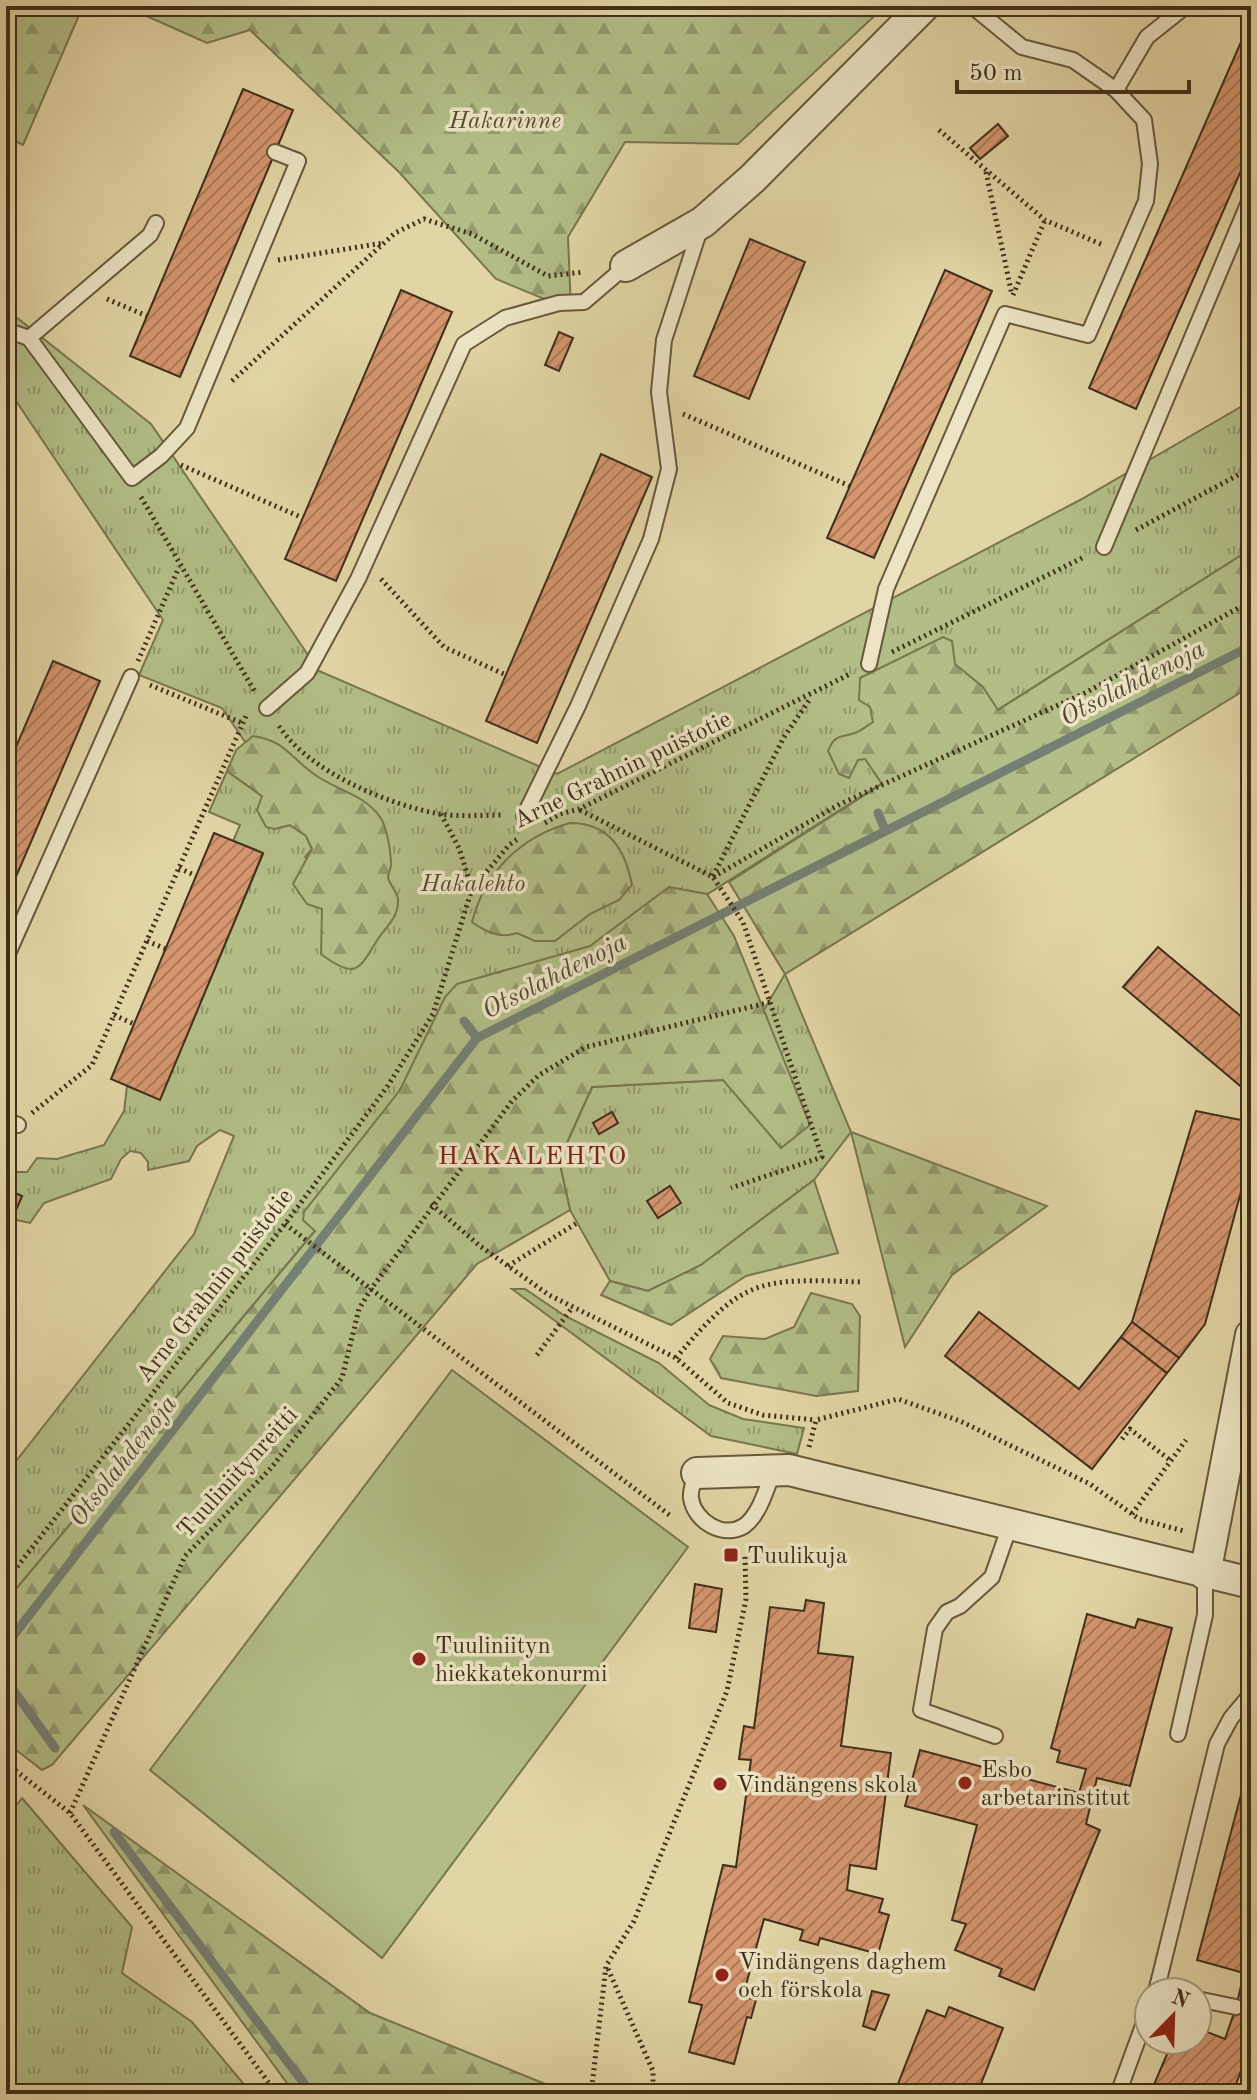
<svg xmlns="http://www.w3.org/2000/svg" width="1257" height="2100" font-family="'Old Standard TT',serif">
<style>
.grass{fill:url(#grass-tufts);stroke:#797650;stroke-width:2}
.forest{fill:url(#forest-firs);stroke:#797650;stroke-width:2}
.pitch{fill:#b2bd87;stroke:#797650;stroke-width:2}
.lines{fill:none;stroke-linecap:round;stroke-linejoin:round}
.stream{stroke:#758074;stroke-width:9}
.building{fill:url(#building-hatch);stroke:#402f19;stroke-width:2}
.service-casing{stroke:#68583c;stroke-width:18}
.minor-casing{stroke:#68583c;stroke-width:34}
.path{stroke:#402f19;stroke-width:5;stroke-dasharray:2 4;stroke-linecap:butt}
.service{stroke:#ece4c4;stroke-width:14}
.minor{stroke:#ece4c4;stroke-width:30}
.poi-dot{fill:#8f2418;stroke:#ece4c4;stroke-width:3}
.labels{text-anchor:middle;stroke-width:7;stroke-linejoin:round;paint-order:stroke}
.park-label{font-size:24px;font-style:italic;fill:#574b2f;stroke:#ece4c4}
.street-label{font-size:24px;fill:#402f19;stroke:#ece4c4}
.poi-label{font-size:24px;fill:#402f19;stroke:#ece4c4;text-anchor:start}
.water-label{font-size:26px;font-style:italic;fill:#524a37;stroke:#ece4c4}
.neighbourhood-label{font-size:26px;letter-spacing:2px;fill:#7a1f14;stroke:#ece4c4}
</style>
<defs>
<pattern id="grass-tufts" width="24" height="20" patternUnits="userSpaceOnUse" patternTransform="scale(2)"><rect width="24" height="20" fill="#b2bd87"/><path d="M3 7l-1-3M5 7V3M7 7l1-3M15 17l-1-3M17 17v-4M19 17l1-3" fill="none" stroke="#929a6e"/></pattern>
<pattern id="forest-firs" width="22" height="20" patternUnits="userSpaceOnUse" patternTransform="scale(2)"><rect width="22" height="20" fill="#b2bd87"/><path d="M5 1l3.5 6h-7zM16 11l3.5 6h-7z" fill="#929a6e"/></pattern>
<pattern id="building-hatch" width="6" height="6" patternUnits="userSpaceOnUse" patternTransform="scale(2)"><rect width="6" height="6" fill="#d5966f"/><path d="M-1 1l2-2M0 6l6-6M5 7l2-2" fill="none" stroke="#ae7b5a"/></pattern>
</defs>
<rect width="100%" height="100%" fill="#e2d5a5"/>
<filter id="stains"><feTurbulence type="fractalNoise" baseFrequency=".0025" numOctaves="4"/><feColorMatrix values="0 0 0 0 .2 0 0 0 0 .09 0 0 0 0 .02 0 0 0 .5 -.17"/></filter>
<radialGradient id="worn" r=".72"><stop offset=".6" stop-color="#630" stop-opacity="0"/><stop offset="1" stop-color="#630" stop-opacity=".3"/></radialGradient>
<g class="grass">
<polygon points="6,309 151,424 319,671 557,774 1080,500 1251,401 1251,549 470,1045 6,1601 6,1474 194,1234 234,1136 220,1130 197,1146 189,1161 148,1170 148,1162 141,1153 130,1151 121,1159 111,1179 44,1203 30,1223 12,1219 22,1196 6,1189 6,1172 27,1172 37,1158 57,1159 104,1145 124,1111 127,1086 160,1099 263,854 233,841 240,825 209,812 227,771 262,796 274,829 290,825 306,836 312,849 305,857 339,881 222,708 139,675 163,620 6,386"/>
<polygon points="785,974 851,1132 814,1180 701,1265 648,1291 610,1281 570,1210 559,1161 592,1087 723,1080"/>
<polygon points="512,1289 525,1289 565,1316 659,1363 709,1405 743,1419 804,1428 797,1454 711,1436"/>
<polygon points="22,1798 132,1927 122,1973 192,2022 252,2094 27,2094 6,2087 6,1819"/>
</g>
<g class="forest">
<polygon points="6,6 83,6 23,145 6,137"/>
<polygon points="124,6 885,6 738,144 625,142 568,237 571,310 496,279 399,172 250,30 207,43"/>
<path d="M1251,549V686L785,974L729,882L882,784L865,759L858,760L849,778L839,774L828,751C835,734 840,738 855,733C861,731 868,725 873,722L870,707L859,700L860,678L943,637L952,641L955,664L983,687L998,710Z"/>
<path d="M253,736C284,740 290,757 314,774C335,790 364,794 380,817C387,826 391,853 391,865C391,869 388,873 388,877C389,884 397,891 398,899C399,916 388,925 380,936C360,966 359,983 321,954L322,909L307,904L293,884L312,849L306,836L290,825L274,829L266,827L257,810L262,796L227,771L236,750Z"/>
<path d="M570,823C609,823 625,849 632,885L619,900L590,914L555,941H535L517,933C500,939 486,932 472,922C485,872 520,837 570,823Z"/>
<polygon points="669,887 707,894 734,936 810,1125 781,1148 723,1080 592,1087 559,1160 570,1210 477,1264 52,1765 42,1770 6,1742 6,1601 315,1231 303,1220 304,1212 400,1090 445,997 457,984 590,946"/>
<polygon points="851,1132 1047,1206 952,1275 905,1347"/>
<polygon points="814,1180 838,1253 746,1276 671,1325 601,1295 610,1281 648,1291 701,1265"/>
<polygon points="811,1293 852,1304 860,1316 858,1391 816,1396 721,1378 710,1359 723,1336 765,1339 794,1327"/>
<polygon points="83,1805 370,2013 570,2094 295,2094"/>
</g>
<polygon class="pitch" points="452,1370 688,1547 382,1958 150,1770"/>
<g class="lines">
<g class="stream">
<polyline points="878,813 885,830"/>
<polyline points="464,1021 477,1038"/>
<polyline points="6,1645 477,1038 1251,646"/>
<polyline points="6,1680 55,1748"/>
<polyline points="114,1832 312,2094"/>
</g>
</g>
<g class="building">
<polygon points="1248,26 1251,27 1251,148 1136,409 1089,388"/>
<polygon points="243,89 293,110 180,377 130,356"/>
<polygon points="998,124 1008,136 980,159 970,148"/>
<polygon points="750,239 805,262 749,399 694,376"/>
<polygon points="945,270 992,291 874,558 827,538"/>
<polygon points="401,290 452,312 336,581 285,559"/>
<polygon points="559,332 573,338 559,371 545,365"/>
<polygon points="601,454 652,477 537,743 486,721"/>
<polygon points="53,661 100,681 6,900 6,770"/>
<polygon points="214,833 263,853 160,1100 111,1079"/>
<polygon points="1158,947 1249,1023 1251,1020 1251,1095 1123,987"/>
<polygon points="1196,1111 1251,1122 1251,1155 1205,1324 1179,1358 1132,1322"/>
<polygon points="612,1112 618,1123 599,1134 593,1123"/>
<polygon points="670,1186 681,1203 658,1218 647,1201"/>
<polygon points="6,1189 22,1196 6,1233"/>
<polygon points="979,1312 1079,1389 1121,1337 1167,1373 1092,1469 945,1356"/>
<polygon points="1132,1322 1179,1358 1167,1373 1121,1337"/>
<polygon points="695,1584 722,1589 716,1632 689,1628"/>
<polygon points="806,1600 824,1603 818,1653 853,1657 841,1746 891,1753 876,1869 850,1865 847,1890 883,1899 879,1912 889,1915 878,1954 820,1938 818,1945 800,1940 803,1930 764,1919 743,1996 756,2000 751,2018 747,2017 734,2064 689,2052 702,2005 689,2002 723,1865 736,1867 751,1760 739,1759 741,1745 744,1726 754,1728 770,1607 804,1611"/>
<polygon points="1087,1614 1135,1628 1138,1619 1172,1628 1130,1786 1097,1778 1086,1824 1100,1830 1034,1990 999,1976 1002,1969 955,1950 966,1924 952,1920 977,1825 905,1806 920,1750 1079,1793 1086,1769 1057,1762 1060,1751 1051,1748"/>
<polygon points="1251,1757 1251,2046 1234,2089 1245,2094 1150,2094 1173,2040 1197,2040 1197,2028 1225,2039 1236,2007 1244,1973 1197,1960"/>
<polygon points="872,1991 889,1995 875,2030 863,2026"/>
<polygon points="949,2007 1003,2028 977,2094 894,2094 927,2010 945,2017"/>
</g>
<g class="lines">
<defs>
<g id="service">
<polyline points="1116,90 1147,37 1186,6"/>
<polyline points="6,330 29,338 150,235 156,223"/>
<polyline points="29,338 132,478 161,456 187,428 298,161 275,152"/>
<polyline points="1104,547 1251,197"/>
<polyline points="869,664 886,589 1005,314 1088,335 1146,201 1150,164 1144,120 1116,90 1073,60 1022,47 972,6"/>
<polyline points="267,708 307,673 358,579 464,344 505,318 559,303 584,302 626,266"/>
<polyline points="524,816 578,706 651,539 669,469 659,392 664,340 701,226"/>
<polyline points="6,958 131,677"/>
<polyline points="6,1120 18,1125"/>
<path d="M697,1473C694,1480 690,1490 691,1498C694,1521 723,1539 744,1526C760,1515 767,1486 774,1470"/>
<polyline points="1178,1734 1205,1615 1205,1574"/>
<polyline points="995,1736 921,1710 935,1629 947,1612 960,1606 992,1577 1010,1525"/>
<polyline points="1158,1984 1217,1744 1231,1718 1251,1694"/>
<polyline points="1156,1990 1158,1984 1178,1992"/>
<polyline points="1197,1999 1236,2007"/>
<polyline points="1118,2094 1149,2009"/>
</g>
<g id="minor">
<polyline points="626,266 703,222 752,179 924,6"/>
<polyline points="697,1473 789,1470 1251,1583"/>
<polyline points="1205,1574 1251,1335"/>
</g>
</defs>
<use href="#service" class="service-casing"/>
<use href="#minor" class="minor-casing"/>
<g class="path">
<polyline points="939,130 1045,220 1103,245"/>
<polyline points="986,172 1012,295"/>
<polyline points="278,260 383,243"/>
<polyline points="1013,295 1045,220"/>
<polyline points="107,299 147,316"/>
<polyline points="232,381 395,233 424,219 472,234 548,276 584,272"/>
<polyline points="683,414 850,486"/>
<polyline points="181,465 303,518"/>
<polyline points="141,497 255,692"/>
<polyline points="1136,530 1251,468"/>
<polyline points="381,579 444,647 506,675"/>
<polyline points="892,652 1084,557"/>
<polyline points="138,661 179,567"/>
<polyline points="150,685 242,723"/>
<path d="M279,726C308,771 388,805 440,814C460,817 482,815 503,815"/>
<polyline points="580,810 713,877 743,922 822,1157 731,1188"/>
<polyline points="441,814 459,848 472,889"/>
<polyline points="545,823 560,814 579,809 852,673"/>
<polyline points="179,868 196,876"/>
<polyline points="713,876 784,737 810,699"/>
<polyline points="713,877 840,804 1087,692 1251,601"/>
<polyline points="147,941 166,949"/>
<polyline points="114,1015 134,1024"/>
<polyline points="32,1113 92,1065 246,716"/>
<polyline points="431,1204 480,1246 549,1295 676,1358 728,1403 763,1415 816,1420"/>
<polyline points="285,1224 672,1517"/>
<polyline points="508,1266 577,1223"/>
<polyline points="537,1355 572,1308"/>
<path d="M676,1358C743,1278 759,1278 861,1282"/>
<polyline points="1122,1439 1130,1429 1171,1461"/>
<polyline points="809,1447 816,1420 898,1399 960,1421 1090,1484 1139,1519 1184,1531"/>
<polyline points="1132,1514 1186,1440"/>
<polyline points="6,1581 285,1224 387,1087 433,1014 472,889 509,845 519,838"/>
<polyline points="6,1763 70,1813 277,2094"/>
<polyline points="70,1813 185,1556 271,1468 342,1378 359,1309 371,1289 512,1101 539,1075 586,1047 771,1002"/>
<polyline points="608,1969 653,2071 653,2094"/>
<polyline points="591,2094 606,1966 634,1921 727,1691 746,1599 745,1556 758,1546"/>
</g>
<use href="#service" class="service"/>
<use href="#minor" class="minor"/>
</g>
<g class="poi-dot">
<rect x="723" y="1547" width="16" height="16" rx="4"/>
<circle cx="419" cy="1659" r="8"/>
<circle cx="965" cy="1783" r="8"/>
<circle cx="720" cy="1784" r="8"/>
<circle cx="722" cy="1975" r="8"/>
</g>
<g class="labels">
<g class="park-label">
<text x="505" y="128">Hakarinne</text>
<text x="473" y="891">Hakalehto</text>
</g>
<g class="street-label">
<text transform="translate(622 769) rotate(-26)" y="8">Arne Grahnin puistotie</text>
<text transform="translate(214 1285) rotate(-52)" y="8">Arne Grahnin puistotie</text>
<text transform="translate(237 1472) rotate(-48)" y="8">Tuuliniitynreitti</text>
</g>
<g class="poi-label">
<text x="747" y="1563">Tuulikuja</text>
<text x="435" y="1653">Tuuliniityn<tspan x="435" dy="28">hiekkatekonurmi</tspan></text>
<text x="981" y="1777">Esbo<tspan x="981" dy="28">arbetarinstitut</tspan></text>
<text x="736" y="1792">Vindängens skola</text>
<text x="738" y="1969">Vindängens daghem<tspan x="738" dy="28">och förskola</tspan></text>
</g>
<g class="water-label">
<text transform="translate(1132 682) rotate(-27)" y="9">Otsolahdenoja</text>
<text transform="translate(554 975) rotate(-27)" y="9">Otsolahdenoja</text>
<text transform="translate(122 1460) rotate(-52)" y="9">Otsolahdenoja</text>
</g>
<g class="neighbourhood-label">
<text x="533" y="1164">HAKALEHTO</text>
</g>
</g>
<rect width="1257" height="2100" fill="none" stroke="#e2d5a5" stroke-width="32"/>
<rect x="8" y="8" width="1241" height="2084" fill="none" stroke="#402f19" stroke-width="4"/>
<rect x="16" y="16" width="1225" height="2068" fill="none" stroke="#402f19" stroke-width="2"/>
<g transform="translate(1173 2016) rotate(23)"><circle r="38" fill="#ece4c4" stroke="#a79c80" stroke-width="2"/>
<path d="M0-6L14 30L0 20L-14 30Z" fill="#8f2418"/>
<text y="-12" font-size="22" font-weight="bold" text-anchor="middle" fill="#402f19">N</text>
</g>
<path d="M957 80v12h232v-12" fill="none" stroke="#402f19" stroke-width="4"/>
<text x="969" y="80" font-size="24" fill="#402f19" stroke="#ece4c4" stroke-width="6" paint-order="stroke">50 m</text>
<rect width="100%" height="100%" filter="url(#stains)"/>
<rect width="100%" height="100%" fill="url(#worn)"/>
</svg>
